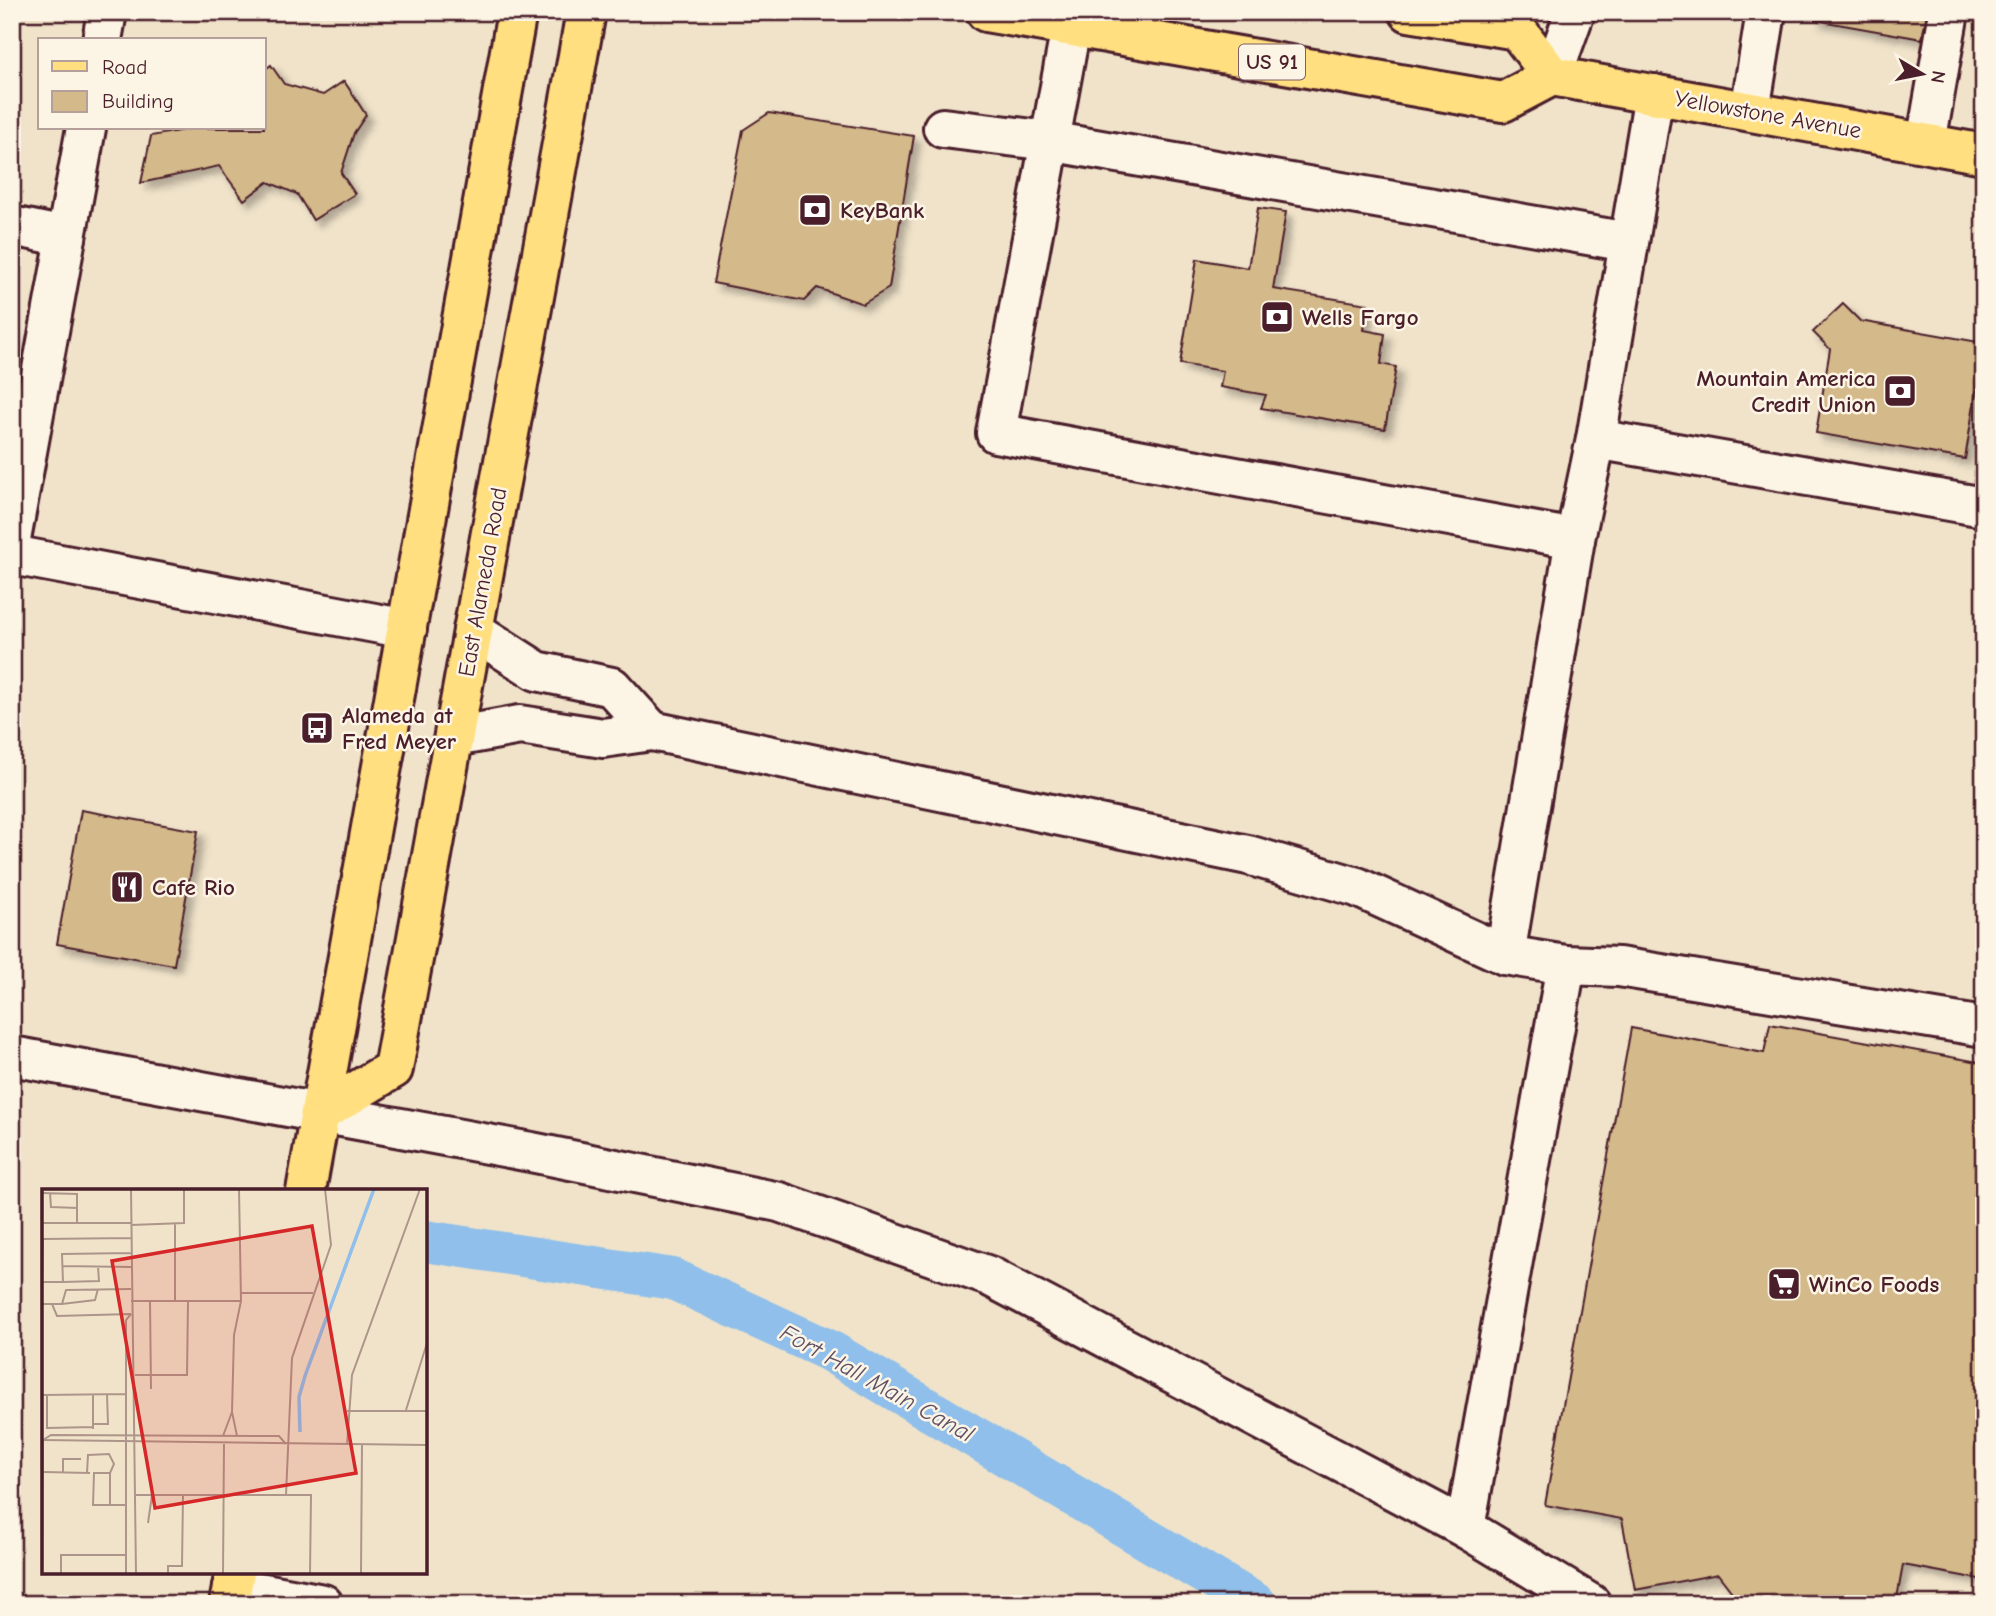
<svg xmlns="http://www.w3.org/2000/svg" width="1996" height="1616" font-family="'Comic Neue',sans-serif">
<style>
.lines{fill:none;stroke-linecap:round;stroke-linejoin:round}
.canal{stroke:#8fbfea;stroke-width:42}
.building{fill:#d4b98a;stroke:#4a1f2b;stroke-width:2;filter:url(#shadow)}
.minor-casing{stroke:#4a1f2b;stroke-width:44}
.major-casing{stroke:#4a1f2b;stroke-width:44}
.minor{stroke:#fcf5e5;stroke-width:38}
.major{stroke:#ffdf80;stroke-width:38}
.labels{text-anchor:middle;stroke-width:5;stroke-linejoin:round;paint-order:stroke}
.shield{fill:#fcf5e5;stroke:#7f5f63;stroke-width:2}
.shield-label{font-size:21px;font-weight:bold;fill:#4a1f2b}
.street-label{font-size:23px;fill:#4a1f2b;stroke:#fcf5e5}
.poi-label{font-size:23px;font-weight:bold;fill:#4a1f2b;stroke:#fcf5e5;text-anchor:start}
.water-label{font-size:24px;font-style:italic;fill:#5f4f64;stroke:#fcf5e5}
.inset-river{fill:none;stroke:#8fbfea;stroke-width:3.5}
.inset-road{fill:none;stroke:#ae958a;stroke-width:2}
.view{fill:#d62828;fill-opacity:0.15;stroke:#d62828;stroke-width:3.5}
.inset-edge{fill:none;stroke:#4a1f2b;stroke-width:3.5}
</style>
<defs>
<filter id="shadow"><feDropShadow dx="6" dy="6" stdDeviation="3.5" flood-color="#0004"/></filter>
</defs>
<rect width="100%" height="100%" fill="#f0e3ca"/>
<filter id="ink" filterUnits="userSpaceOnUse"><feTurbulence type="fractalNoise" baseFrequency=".0143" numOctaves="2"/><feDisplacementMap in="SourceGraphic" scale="14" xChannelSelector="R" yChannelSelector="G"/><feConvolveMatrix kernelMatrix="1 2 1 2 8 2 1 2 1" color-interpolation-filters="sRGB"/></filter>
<g filter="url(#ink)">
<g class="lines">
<polyline class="canal" points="425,1241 673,1279 828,1350 1256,1604"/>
</g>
<g class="building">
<polygon points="1816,12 1927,12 1922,39 1815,20"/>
<polygon points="271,65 284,84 323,95 344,81 366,115 354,133 341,173 355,194 313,220 297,194 268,182 244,200 219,166 141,183 151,136 195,128 264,128 264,70"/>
<polygon points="769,113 914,136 889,288 863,304 817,288 804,301 713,283 743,130"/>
<polygon points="1258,208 1286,212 1273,289 1368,304 1364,330 1385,334 1381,364 1396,367 1385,429 1261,408 1266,395 1220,387 1223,371 1180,364 1197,259 1248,268"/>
<polygon points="1843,304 1860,321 1984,343 1965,459 1816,433 1830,349 1813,332"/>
<polygon points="81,810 198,831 174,965 57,944"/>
<polygon points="1770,1024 1984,1063 1984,1580 1903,1565 1896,1604 1741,1604 1718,1574 1635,1590 1622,1519 1545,1505 1631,1028 1764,1053"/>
</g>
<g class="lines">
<defs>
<g id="minor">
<polyline points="1071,27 996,433 1575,539"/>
<polyline points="102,40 107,12"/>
<polyline points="1552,76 1575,12"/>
<polyline points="1750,111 1766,12"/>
<polyline points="943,128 1049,141 1628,242"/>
<polyline points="1926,143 1949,12"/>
<polyline points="12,226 66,237"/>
<polyline points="1596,439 1984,507"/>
<polyline points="12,534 86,128"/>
<polyline points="12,555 407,629"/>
<polyline points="473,630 537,671 612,687 652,731"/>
<polyline points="454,737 520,725 603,738 652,731 1248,855 1357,887 1505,955 1566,965 1619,967 1984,1027"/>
<polyline points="1505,955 1575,539 1596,439 1654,94"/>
<polyline points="12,1056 531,1152 779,1202 989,1276 1465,1528 1591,1604"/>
<polyline points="1465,1528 1566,965"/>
<polyline points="232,1587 323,1604"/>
</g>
<g id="major">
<polyline points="986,12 1503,102 1552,76 1984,154"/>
<polyline points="1409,12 1517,30 1552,76"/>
<polyline points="320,1113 393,1069 586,12"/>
<polyline points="306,1191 517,12"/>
<polyline points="229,1604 235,1572"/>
</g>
</defs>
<use href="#minor" class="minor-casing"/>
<use href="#major" class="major-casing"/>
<use href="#minor" class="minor"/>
<use href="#major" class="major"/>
</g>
</g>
<defs>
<symbol id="bank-square" viewBox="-11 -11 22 22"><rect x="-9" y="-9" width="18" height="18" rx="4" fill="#4a1f2b" stroke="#fcf5e5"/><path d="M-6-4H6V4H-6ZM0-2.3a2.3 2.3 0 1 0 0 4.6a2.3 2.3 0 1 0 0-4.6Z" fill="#fff"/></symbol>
<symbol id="bus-square" viewBox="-11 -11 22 22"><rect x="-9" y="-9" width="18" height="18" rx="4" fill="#4a1f2b" stroke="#fcf5e5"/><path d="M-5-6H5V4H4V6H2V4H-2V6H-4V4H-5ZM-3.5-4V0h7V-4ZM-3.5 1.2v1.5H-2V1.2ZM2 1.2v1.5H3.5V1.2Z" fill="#fff"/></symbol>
<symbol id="restaurant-square" viewBox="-11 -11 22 22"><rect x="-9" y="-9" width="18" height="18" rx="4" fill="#4a1f2b" stroke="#fcf5e5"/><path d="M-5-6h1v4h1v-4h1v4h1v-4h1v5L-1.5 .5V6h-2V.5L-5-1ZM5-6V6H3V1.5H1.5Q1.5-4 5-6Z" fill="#fff"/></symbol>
<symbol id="supermarket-square" viewBox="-11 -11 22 22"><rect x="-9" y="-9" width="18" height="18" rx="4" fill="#4a1f2b" stroke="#fcf5e5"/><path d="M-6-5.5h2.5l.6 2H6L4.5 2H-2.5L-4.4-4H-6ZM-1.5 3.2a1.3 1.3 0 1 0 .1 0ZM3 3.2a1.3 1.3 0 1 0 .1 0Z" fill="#fff"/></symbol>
</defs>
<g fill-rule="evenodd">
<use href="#bank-square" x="796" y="191" width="38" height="38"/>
<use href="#bank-square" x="1258" y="298" width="38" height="38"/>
<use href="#bank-square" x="1881" y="372" width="38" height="38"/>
<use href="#bus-square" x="298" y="709" width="38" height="38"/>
<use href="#restaurant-square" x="108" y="868" width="38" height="38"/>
<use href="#supermarket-square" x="1765" y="1265" width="38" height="38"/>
</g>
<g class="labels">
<rect class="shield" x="1239" y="44.5" width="66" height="35" rx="5"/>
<g class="shield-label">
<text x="1272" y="69">US 91</text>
</g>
<g class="street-label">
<text transform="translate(1768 114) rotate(10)" y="8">Yellowstone Avenue</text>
<text transform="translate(482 582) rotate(-80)" y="8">East Alameda Road</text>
</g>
<g class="poi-label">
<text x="840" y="218">KeyBank</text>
<text x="1302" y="325">Wells Fargo</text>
<text x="1876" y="386" text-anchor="end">Mountain America<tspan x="1876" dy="26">Credit Union</tspan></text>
<text x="342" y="723">Alameda at<tspan x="342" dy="26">Fred Meyer</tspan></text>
<text x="152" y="895">Cafe Rio</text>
<text x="1809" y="1292">WinCo Foods</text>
</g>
<g class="water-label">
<text transform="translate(877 1383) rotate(29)" y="8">Fort Hall Main Canal</text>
</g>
</g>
<g transform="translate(42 1189)">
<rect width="385" height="385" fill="#f0e3ca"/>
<path class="inset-river" d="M258,243L257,208L263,187L332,0"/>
<path class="inset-road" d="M89,0L94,385M0,4L35,5V34M8,4L9,18L36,19M0,34H89M89,36L142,34V0M0,50L89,49M1,50L0,93H21M20,77L89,78M56,78L57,92L21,93L20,65L89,64M199,104H271M89,112H199M108,112L109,200M133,112V35M0,115H20L24,101L89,100M10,115L15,127L89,125M20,115L53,111L56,100M93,186H145L146,112M0,206L84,205M5,206V239L51,238M51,206V235M364,221L385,154M305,222H385M51,240V235H66L65,205M181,247L190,223M195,247L190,223L192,146L199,112L197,0M0,251L385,256M1,251L9,246L237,247L244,255M305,256L310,186L378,0M2,283L48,284M21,283V270H39M45,284L46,266L67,265L72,275L68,284M94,306H269L268,385M244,306L250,169L289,56L283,0M68,316V284H52L51,316H84M106,334L110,306M0,385L1,251M19,385V366H84M84,385V131L89,125M126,385V377H140L141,306M181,385L182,255M319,385L320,256"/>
<path class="view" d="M270,37L314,284L113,319L70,72Z"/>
<rect width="385" height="385" class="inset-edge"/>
</g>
<rect width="1996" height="1616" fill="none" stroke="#fcf5e5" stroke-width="42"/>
<rect x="21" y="21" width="1954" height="1574" fill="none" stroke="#4a1f2b" stroke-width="2.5" filter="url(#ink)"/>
<rect x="38" y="38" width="228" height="91" fill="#fcf5e5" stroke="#b59f9b" stroke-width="2"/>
<rect x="52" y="61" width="35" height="10" fill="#ffdf80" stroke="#b59f9b" stroke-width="2"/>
<text x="102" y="74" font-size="21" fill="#4a1f2b">Road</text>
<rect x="52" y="91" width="35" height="21" fill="#d4b98a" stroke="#b59f9b" stroke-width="2"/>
<text x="102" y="108" font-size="21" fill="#4a1f2b">Building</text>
<g transform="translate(1922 74) rotate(100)" stroke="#fcf5e5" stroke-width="5" paint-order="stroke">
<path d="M0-5L12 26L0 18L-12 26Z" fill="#4a1f2b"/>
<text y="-10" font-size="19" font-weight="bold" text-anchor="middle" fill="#4a1f2b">N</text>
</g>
</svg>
